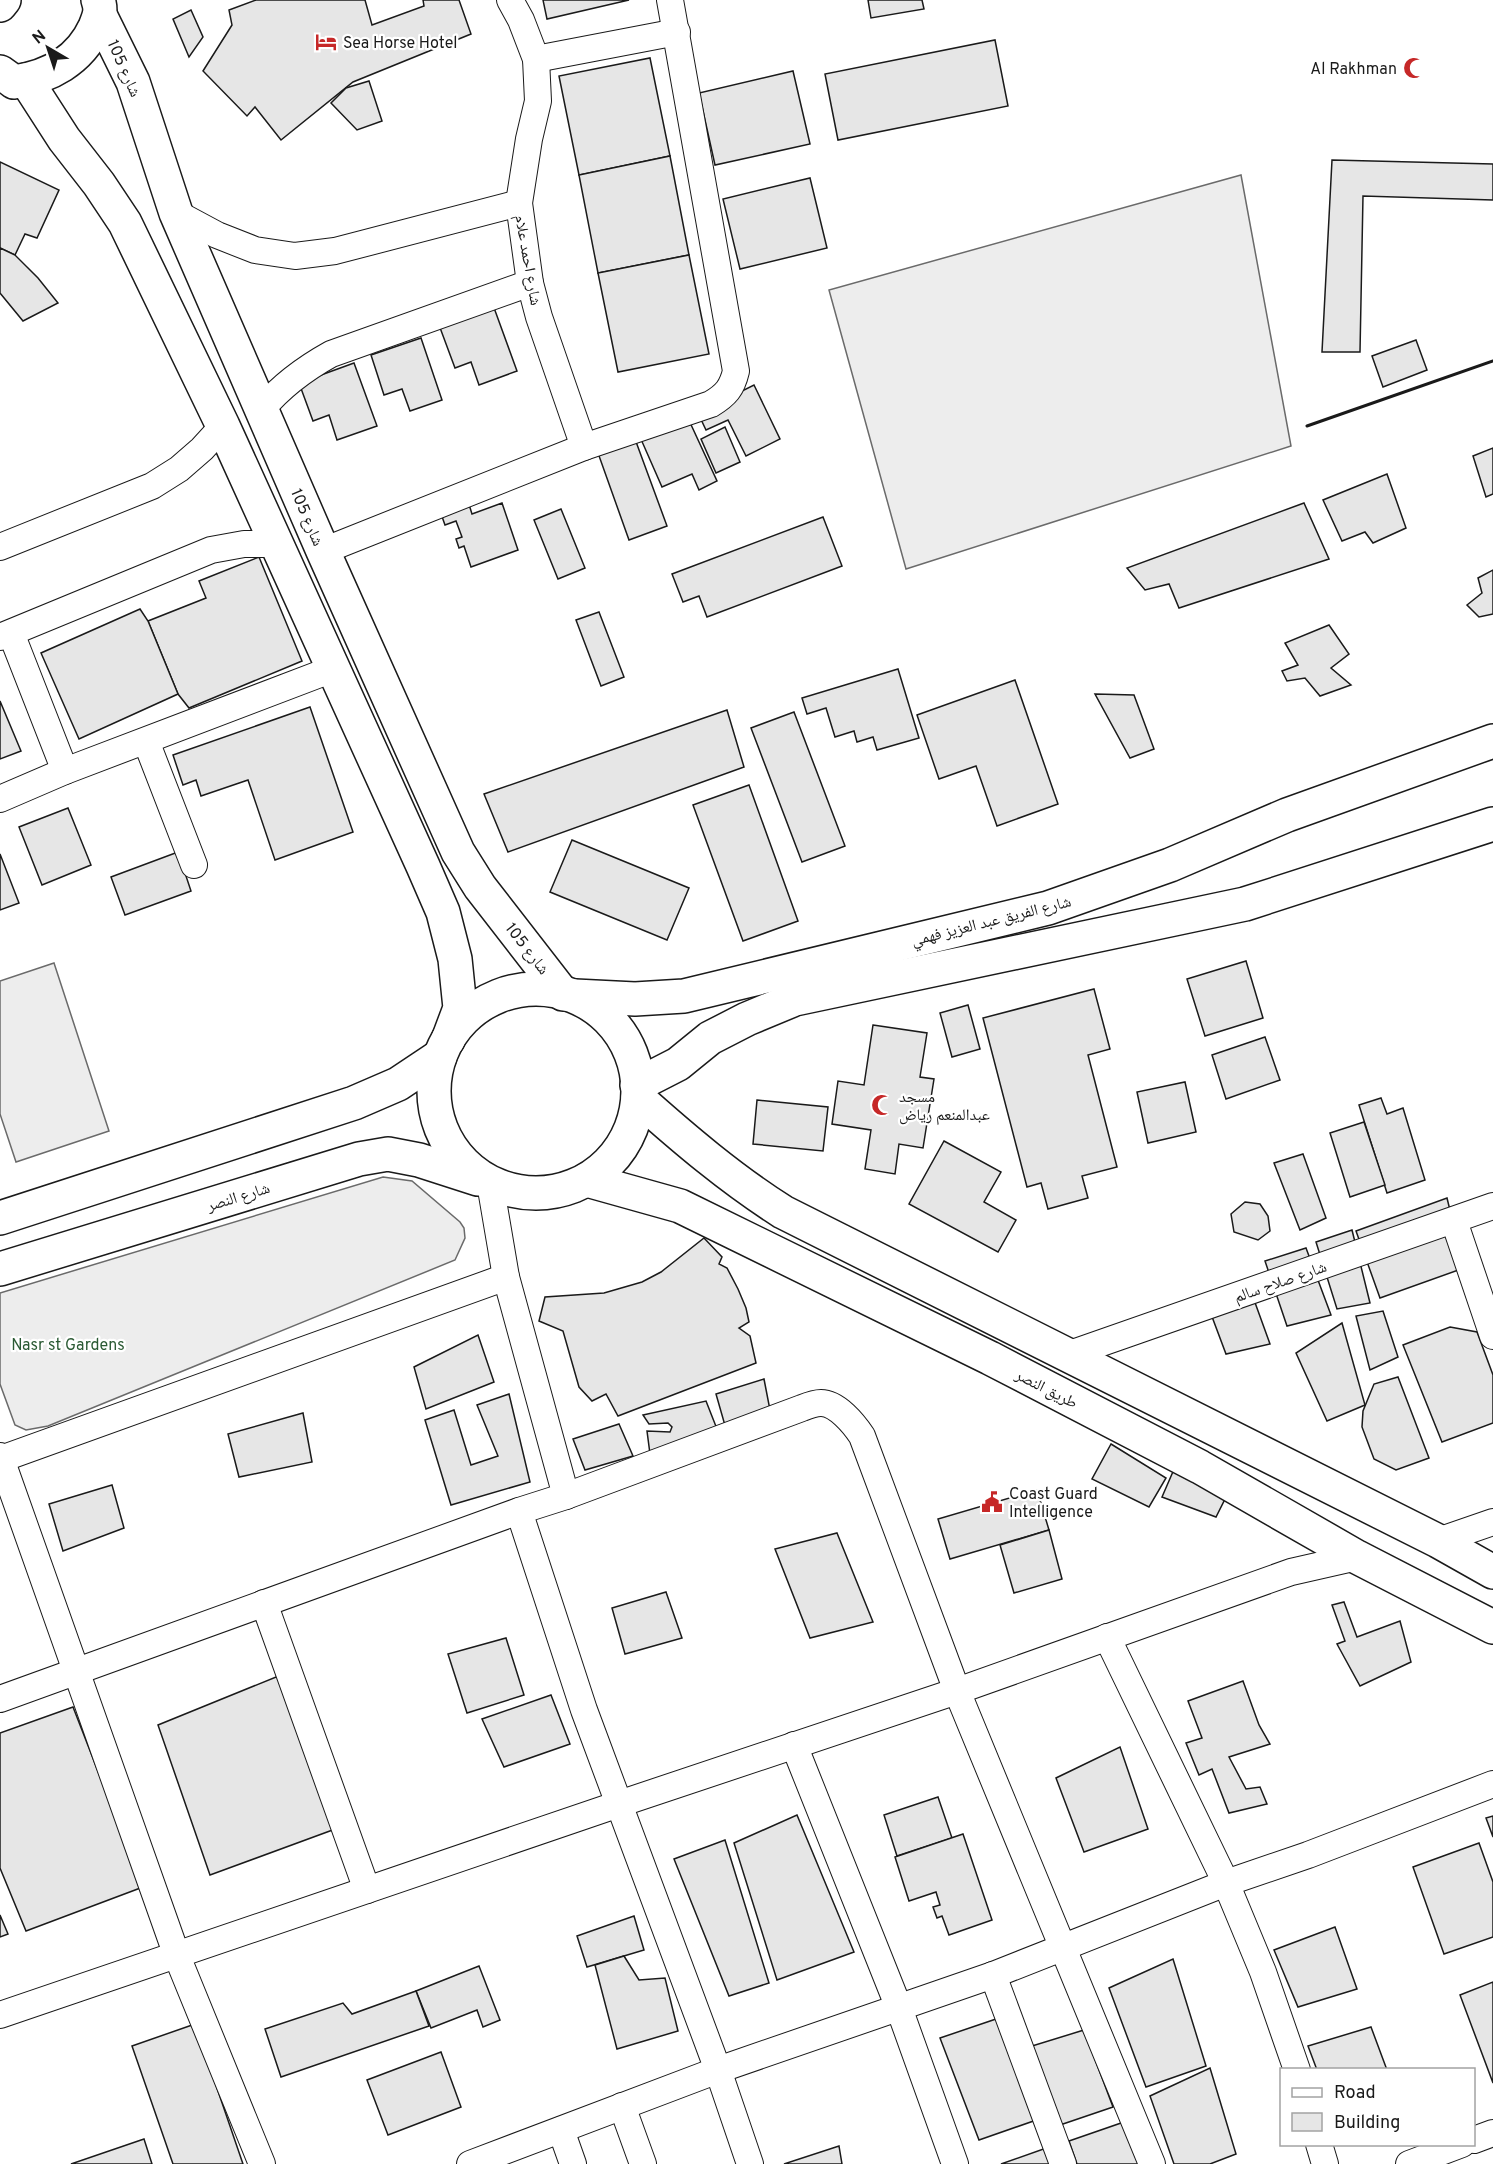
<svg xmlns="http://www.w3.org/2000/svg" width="1493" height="2164" font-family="Overpass,'Noto Naskh Arabic',sans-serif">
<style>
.built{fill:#ededed;stroke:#6a6a6a;stroke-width:1.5}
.building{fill:#e6e6e6;stroke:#1a1a1a;stroke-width:1.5}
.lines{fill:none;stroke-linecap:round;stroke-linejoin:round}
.street-casing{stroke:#1a1a1a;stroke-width:28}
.secondary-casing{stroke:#1a1a1a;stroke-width:36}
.primary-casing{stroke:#1a1a1a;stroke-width:36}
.street{stroke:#fff;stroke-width:26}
.secondary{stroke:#fff;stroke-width:33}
.primary{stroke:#fff;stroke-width:33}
.wall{stroke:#1a1a1a;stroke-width:3}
.labels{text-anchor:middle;stroke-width:4.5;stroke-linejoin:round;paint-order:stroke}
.poi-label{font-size:16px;fill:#1a1a1a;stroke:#fff;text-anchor:start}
.street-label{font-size:16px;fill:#1a1a1a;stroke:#fff}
.park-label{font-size:16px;fill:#2b5a34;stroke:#fff}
</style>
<rect width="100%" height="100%" fill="#fff"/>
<g class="built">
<polygon points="1241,175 1291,446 906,569 829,290"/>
<polygon points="54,963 109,1131 16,1162 0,1114 0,981"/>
<polygon points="383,1177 412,1181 460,1222 464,1228 465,1238 455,1260 48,1426 26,1430 15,1425 0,1384 0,1293"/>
</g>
<g class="building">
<polygon points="256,0 365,0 372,25 424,6 423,0 459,0 471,34 353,82 281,140 255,107 247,116 203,71 232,25 229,10"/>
<polygon points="543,0 629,0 547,19"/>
<polygon points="868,0 922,0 924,9 871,18"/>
<polygon points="191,10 203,37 189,57 173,19"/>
<polygon points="995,40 1008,106 838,140 825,74"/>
<polygon points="650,58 670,156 579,175 559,76"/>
<polygon points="793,71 810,144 715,165 699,93"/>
<polygon points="369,81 382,121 357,130 331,103 346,88"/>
<polygon points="670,156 689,255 598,273 579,175"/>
<polygon points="1332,160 1493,164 1493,200 1363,196 1360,352 1322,352"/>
<polygon points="0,162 59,190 37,238 25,234 15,255 0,248"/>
<polygon points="810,178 827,248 740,269 723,199"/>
<polygon points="0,248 15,255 38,278 58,303 23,321 0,293"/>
<polygon points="689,255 709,354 618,372 598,273"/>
<polygon points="493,305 517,371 479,385 471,362 455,368 439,325"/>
<polygon points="421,338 442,400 410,411 402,389 384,395 371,355"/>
<polygon points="1416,340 1427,370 1383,387 1372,356"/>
<polygon points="354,363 377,426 337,440 329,415 313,421 299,383"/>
<polygon points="754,385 780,439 746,456 728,420 706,430 698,413"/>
<polygon points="687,416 717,481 699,490 692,474 662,487 640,437"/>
<polygon points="725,427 740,462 716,473 701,439"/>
<polygon points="635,439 667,526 629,540 598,453"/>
<polygon points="1493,448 1493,494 1486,497 1473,456"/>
<polygon points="1387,474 1406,528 1373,543 1365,532 1342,541 1323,500"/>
<polygon points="467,498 472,514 502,503 518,550 471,567 464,546 459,548 456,539 462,537 456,521 445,525 439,508"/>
<polygon points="1304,503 1329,559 1179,608 1169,584 1145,590 1127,568"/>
<polygon points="561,509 585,568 558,579 534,520"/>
<polygon points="823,517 842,566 707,617 699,596 683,602 672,574"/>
<polygon points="259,557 302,661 189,708 178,694 148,621 206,598 199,581"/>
<polygon points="1493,570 1493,614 1479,617 1467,605 1482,593 1478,578"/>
<polygon points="140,609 148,621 178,694 79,739 41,653"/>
<polygon points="599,612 624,677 601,686 576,620"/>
<polygon points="1329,625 1349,654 1331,668 1351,685 1320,696 1305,678 1287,681 1282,671 1298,665 1285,643"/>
<polygon points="898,669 919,738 877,750 873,737 857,742 854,731 835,737 826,708 807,714 802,698"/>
<polygon points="1015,680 1058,804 997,826 976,766 939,779 917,715"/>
<polygon points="1095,694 1134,695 1154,749 1130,758"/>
<polygon points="0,701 21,751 0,759"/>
<polygon points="310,707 353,832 275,860 248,780 201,796 196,780 183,785 173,755"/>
<polygon points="727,710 744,767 508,852 484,794"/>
<polygon points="794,712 845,846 802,862 751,728"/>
<polygon points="749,785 798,921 743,941 693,805"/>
<polygon points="68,808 91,865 42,885 19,827"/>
<polygon points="572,840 689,888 667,940 550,892"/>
<polygon points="178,852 191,891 125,915 111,877"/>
<polygon points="0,854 19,903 0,910"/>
<polygon points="1246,961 1263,1018 1205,1036 1187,979"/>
<polygon points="1094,989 1110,1049 1088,1055 1117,1167 1082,1176 1088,1198 1048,1209 1041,1183 1027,1187 983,1018"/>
<polygon points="968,1005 980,1049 952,1057 940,1013"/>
<polygon points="873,1025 927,1033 920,1077 934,1079 923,1148 899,1144 895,1174 865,1169 871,1130 832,1124 838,1081 864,1085"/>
<polygon points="1265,1037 1280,1080 1226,1099 1212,1055"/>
<polygon points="1185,1082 1196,1132 1148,1143 1137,1092"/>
<polygon points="1381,1098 1387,1114 1403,1108 1425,1180 1387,1193 1359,1105"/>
<polygon points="757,1100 828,1107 823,1151 753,1144"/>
<polygon points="1364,1122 1385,1185 1350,1197 1330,1133"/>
<polygon points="944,1141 1001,1172 984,1202 1016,1220 998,1252 909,1204"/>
<polygon points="1303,1154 1326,1218 1300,1230 1274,1163"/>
<polygon points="1447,1198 1464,1268 1380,1298 1356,1231"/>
<polygon points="1245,1202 1260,1204 1268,1216 1270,1231 1258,1240 1234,1232 1231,1214"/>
<polygon points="1352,1230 1370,1303 1337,1309 1316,1242"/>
<polygon points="704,1238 722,1257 719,1264 727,1268 738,1289 746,1308 749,1322 739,1328 750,1336 756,1363 618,1416 606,1394 592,1401 579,1387 563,1331 539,1321 545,1297 604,1293 642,1282 661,1272"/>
<polygon points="1306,1248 1331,1315 1287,1326 1265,1261"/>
<polygon points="1249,1286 1270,1344 1226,1354 1205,1298"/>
<polygon points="1383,1311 1398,1357 1370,1370 1356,1316"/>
<polygon points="1342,1323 1365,1405 1327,1421 1296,1353"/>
<polygon points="1450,1327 1477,1332 1493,1375 1493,1423 1442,1442 1403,1345"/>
<polygon points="478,1335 494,1382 426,1409 414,1367"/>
<polygon points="1398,1377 1429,1458 1396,1470 1374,1459 1362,1427 1363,1411 1374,1384"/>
<polygon points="764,1379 770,1410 726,1429 716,1394"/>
<polygon points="509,1394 530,1482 451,1505 425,1420 454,1410 471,1465 498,1456 477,1405"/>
<polygon points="706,1401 717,1429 650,1454 647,1431 670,1432 672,1427 668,1423 649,1424 643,1415"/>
<polygon points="303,1413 312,1462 239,1477 228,1434"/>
<polygon points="619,1424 633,1456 585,1470 573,1439"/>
<polygon points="1111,1444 1166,1478 1149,1507 1092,1479"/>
<polygon points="1175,1467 1229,1491 1216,1517 1162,1497"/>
<polygon points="112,1485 124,1528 63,1551 49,1504"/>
<polygon points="1037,1490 1049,1530 950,1559 938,1519"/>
<polygon points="1049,1530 1062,1579 1014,1593 1000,1545"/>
<polygon points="837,1533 873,1622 810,1638 775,1549"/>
<polygon points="666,1592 682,1638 625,1654 612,1608"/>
<polygon points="1344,1602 1357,1637 1400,1621 1411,1662 1360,1686 1337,1644 1345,1641 1332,1605"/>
<polygon points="506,1638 524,1695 467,1713 448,1654"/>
<polygon points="281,1675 338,1828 210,1875 158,1725"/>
<polygon points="1243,1681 1259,1725 1270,1744 1229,1757 1246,1789 1260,1787 1267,1804 1229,1813 1212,1769 1199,1775 1186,1743 1202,1738 1188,1701"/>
<polygon points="551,1695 570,1744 504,1767 482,1719"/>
<polygon points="73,1707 143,1887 26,1931 0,1868 0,1733"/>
<polygon points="1120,1747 1148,1829 1084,1852 1056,1778"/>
<polygon points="938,1797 952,1838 897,1856 884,1815"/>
<polygon points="797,1815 854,1952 777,1980 734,1843"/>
<polygon points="1493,1816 1493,1837 1486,1818"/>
<polygon points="963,1834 992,1920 949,1935 942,1916 937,1918 933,1907 940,1905 936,1892 909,1901 895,1857"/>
<polygon points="725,1840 769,1983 729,1996 674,1859"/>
<polygon points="1479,1843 1493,1882 1493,1937 1444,1954 1413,1867"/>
<polygon points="0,1915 8,1934 0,1937"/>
<polygon points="634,1916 644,1950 587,1967 577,1936"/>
<polygon points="1335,1927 1357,1989 1298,2007 1274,1950"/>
<polygon points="624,1956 639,1980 665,1978 678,2031 617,2049 595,1965"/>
<polygon points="1173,1959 1206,2066 1146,2087 1109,1988"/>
<polygon points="479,1966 500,2020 483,2027 477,2010 431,2028 416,1991"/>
<polygon points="1493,1982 1493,2083 1460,1995"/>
<polygon points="416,1991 429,2026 281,2077 265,2029 343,2003 352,2014"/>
<polygon points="999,2018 1045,2117 979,2140 940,2038"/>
<polygon points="195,2024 243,2164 173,2164 132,2046"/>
<polygon points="1371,2027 1387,2070 1317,2070 1308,2046"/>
<polygon points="1084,2030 1113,2107 1060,2125 1032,2046"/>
<polygon points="441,2052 461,2107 388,2135 367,2080"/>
<polygon points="1210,2068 1236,2154 1210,2164 1174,2164 1150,2096"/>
<polygon points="1124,2122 1147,2164 1077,2164 1069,2141"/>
<polygon points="144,2139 152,2164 71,2164"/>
<polygon points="839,2146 842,2164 784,2164"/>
<polygon points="1052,2146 1057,2164 1001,2164"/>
</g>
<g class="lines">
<defs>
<g id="street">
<polyline points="510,0 521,20 536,59 538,101 529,139 519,203 530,283 539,317 584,447"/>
<polyline points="536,59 677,32"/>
<polyline points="176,213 217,235 255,250 295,256 335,251 519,203"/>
<path d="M262,409C282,385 304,369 331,354L530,283"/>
<polyline points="0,547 152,486 179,469 202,449 223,426"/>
<path d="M323,551L584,447L711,404C726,395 732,388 736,371L670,0"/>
<polyline points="11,633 65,771"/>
<polyline points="0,637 211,550 244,544 278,544"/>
<polyline points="146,741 194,865"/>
<polyline points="0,799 65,771 333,669"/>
<polyline points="490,1183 506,1277 566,1496"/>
<polyline points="1454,1221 1493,1336"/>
<polyline points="1067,1355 1493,1206"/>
<polyline points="0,1456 177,1956 262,2164"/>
<polyline points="1,1459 506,1277"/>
<polyline points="519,1511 584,1710 718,2070 750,2164"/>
<polyline points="1438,1541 1493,1522"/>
<polyline points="264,1603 367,1890"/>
<polyline points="1107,1637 1226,1883 1263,1972 1297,2070"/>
<path d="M0,1699L519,1511L566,1496L802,1408C807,1406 815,1403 821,1403C837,1403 854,1424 862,1436L957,1691L1152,2164"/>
<polyline points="794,1745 899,2008 955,2164"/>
<polyline points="993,1975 1063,2164"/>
<polyline points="0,2015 619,1804 957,1691 1291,1572 1357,1557"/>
<polyline points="622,2106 643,2164"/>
<polyline points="561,2130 573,2164"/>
<polyline points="1474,2140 1493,2133"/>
<polyline points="1319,2144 1325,2164"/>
<polyline points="470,2164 718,2070 993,1975 1226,1883 1308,1855 1493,1784"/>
<polyline points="1409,2164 1462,2144"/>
</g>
<g id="secondary">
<polyline points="0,5 4,0"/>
<polyline points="100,15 133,82 176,213 323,551 458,852 480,887 563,994"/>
<path d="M0,72L14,82C49,77 80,60 95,27C99,17 102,10 98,0"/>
<polyline points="26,80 64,139 99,184 125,223 223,426 423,866 443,912 455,959 460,1008 448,1040"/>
<polyline points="0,1218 354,1103 398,1084 440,1056"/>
<polyline points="0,1269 359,1159 388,1154 419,1160 478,1179"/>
</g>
<g id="primary">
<circle cx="536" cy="1091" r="102"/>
<polyline points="575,996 635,999 684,996 1048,908 1170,865 1287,815 1493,741"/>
<polyline points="637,1085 678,1064 710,1038 747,1019 795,999 1245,904 1493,824"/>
<path d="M638,1098C684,1139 731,1179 783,1212L1438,1541L1493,1572"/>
<polyline points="587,1180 680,1206 990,1358 1200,1467 1357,1557 1493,1627"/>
</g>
</defs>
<use href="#street" class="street-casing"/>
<use href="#secondary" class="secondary-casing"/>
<use href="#primary" class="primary-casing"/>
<use href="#street" class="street"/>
<use href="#secondary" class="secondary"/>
<use href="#primary" class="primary"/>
<polyline class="wall" points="1307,426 1493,361"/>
</g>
<defs>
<symbol id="hotel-bare" viewBox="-9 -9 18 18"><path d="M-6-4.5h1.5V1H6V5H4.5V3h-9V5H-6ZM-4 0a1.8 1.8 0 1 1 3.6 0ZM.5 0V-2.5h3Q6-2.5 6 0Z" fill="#c62828" stroke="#fff" stroke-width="2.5" paint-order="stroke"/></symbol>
<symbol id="mosque-bare" viewBox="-9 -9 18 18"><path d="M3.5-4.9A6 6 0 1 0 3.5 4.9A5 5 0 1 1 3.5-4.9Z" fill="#c62828" stroke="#fff" stroke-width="2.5" paint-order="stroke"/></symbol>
<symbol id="civic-bare" viewBox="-9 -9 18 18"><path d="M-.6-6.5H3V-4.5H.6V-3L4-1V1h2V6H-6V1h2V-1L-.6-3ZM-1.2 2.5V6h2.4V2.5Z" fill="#c62828" stroke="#fff" stroke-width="2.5" paint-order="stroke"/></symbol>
</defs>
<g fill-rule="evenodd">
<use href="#hotel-bare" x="311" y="27" width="30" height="30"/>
<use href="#mosque-bare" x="1399" y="53" width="30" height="30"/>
<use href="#mosque-bare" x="867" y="1090" width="30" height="30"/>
<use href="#civic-bare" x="977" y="1487" width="30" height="30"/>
</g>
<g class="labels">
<g class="poi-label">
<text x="343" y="48">Sea Horse Hotel</text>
<text x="1397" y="74" text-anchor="end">Al Rakhman</text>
<text x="899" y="1102">مسجد<tspan x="899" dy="18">عبدالمنعم رياض</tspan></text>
<text x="1009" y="1499">Coast Guard<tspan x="1009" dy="18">Intelligence</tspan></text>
</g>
<g class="street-label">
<text transform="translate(125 68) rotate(66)" y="6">شارع 105</text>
<text transform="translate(529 260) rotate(80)" y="6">شارع احمد علام</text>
<text transform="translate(308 517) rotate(67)" y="6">شارع 105</text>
<text transform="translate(991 920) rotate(-14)" y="6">شارع الفريق عبد العزيز فهمي</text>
<text transform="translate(528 948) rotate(52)" y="6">شارع 105</text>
<text transform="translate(238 1196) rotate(-17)" y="6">شارع النصر</text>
<text transform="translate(1280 1281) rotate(-19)" y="6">شارع صلاح سالم</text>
<text transform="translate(1047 1388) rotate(27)" y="6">طريق النصر</text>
</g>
<g class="park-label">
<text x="68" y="1350">Nasr st Gardens</text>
</g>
</g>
<rect x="1280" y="2068" width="195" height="78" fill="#ffffff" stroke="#a3a3a3" stroke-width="1.5"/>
<rect x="1292" y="2088" width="30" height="9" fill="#ffffff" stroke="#a3a3a3" stroke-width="1.5"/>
<text x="1334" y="2098" font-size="18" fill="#1a1a1a">Road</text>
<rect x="1292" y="2113" width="30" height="18" fill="#e6e6e6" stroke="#a3a3a3" stroke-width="1.5"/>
<text x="1334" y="2128" font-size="18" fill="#1a1a1a">Building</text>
<g transform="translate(48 48) rotate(321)" stroke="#ffffff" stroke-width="4.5" paint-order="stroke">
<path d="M0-4.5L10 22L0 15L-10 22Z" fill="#1a1a1a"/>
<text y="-9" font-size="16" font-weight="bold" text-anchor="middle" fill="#1a1a1a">N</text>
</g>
</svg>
